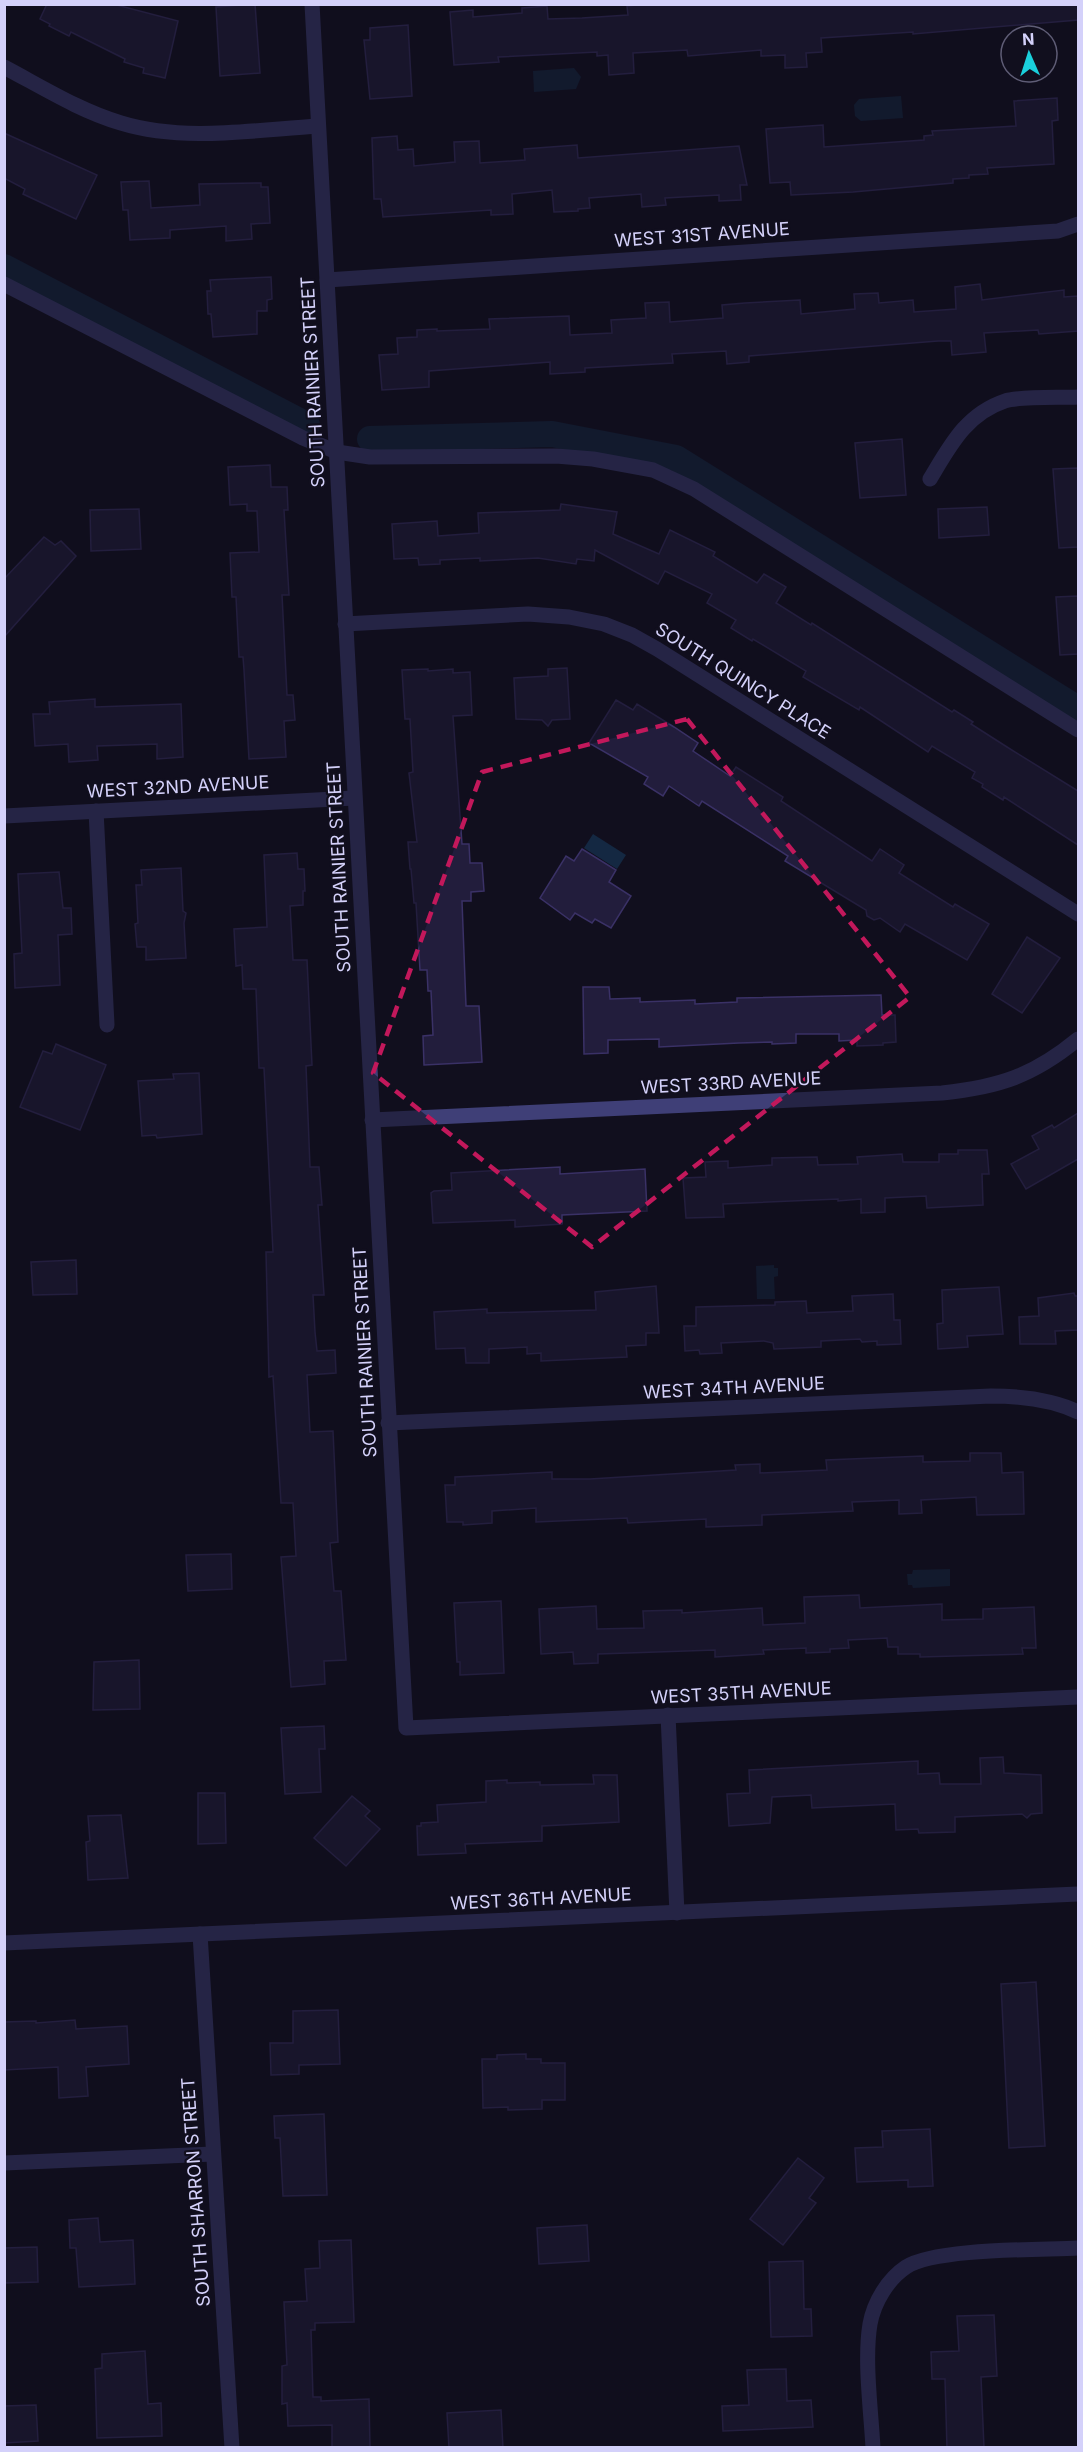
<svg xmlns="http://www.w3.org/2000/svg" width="1083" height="2452" font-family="Inter,sans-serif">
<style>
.water{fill:#142842}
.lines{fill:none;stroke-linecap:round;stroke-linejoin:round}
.canal{stroke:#142842;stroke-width:26}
.building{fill:#221d3c;stroke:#3a3166;stroke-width:1.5}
.minor{stroke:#3f3f77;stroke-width:15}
.marked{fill:none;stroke:#c2185b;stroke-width:4.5;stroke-dasharray:12 8;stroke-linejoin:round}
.labels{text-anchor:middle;stroke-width:4.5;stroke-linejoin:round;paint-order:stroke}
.street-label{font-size:18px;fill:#d4d1fa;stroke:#110f1e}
</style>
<rect width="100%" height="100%" fill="#110f1e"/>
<g class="water">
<polygon points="574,68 581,77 576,89 534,92 533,71"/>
<polygon points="901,96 903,118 861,121 855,116 854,105 859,99"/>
<polygon points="593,834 626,855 617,869 584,848"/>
<polygon points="774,1265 774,1268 778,1268 778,1276 774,1277 775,1299 757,1299 756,1266"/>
<polygon points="950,1569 950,1586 913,1588 912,1585 908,1585 907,1574 912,1574 913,1570"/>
</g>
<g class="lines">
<g class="canal">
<polyline points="4,267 307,425"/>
<polyline points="370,439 552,434 676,458 1078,709"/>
</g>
</g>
<g class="building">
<polygon points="47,4 113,4 178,21 165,78 143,73 144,68 124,62 125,59 71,32 69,36 49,26 50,24 40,19"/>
<polygon points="255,4 260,73 220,76 216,7"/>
<polygon points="649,4 1078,4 1078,20 913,34 913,32 821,38 822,52 806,53 807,67 785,68 785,55 761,56 761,50 688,56 687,50 633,53 634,73 609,75 608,55 597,56 597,52 498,57 499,62 454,65 450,12 473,10 473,17 522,13 522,8 547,6 548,19 582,18 628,15 627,6"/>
<polygon points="408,25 412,96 370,99 364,40 370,40 370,28"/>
<polygon points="1057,98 1058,120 1052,121 1054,164 987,168 988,174 969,175 969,178 953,179 953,183 853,192 791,195 790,182 770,183 766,129 823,125 824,147 924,140 924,136 933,135 932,131 1016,126 1014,101"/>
<polygon points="4,133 97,175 76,219 23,194 25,189 4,178"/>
<polygon points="397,136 398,150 413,149 414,166 455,162 454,142 479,141 480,163 525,160 524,149 577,145 578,158 739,146 747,185 740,185 741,200 719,201 719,195 665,198 666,205 642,207 641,194 589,198 590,208 578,209 578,211 554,212 552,190 512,194 513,214 491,215 491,210 383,217 381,199 374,199 372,138"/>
<polygon points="149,181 151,208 200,205 199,184 261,183 261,187 268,187 270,223 251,224 252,239 226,241 226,226 170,230 170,238 130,240 128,210 123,210 121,182"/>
<polygon points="271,277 272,299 267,300 267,311 257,311 257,334 213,337 211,314 208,314 207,291 211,291 210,280"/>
<polygon points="980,284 982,300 1064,290 1064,297 1078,296 1078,331 1039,334 1038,330 984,333 986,352 952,355 951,341 938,341 749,356 749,362 727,364 726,351 672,354 673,363 585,368 585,372 550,374 550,362 429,371 429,387 382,390 379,355 398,354 397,338 417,337 417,330 437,329 437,331 490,329 489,319 569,316 570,335 612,333 611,320 646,318 645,303 669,302 670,322 723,318 722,305 745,303 800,300 801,314 855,309 854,294 878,293 879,303 913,300 914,312 956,309 955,287"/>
<polygon points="902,439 906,495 860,498 855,443"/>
<polygon points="270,465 271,487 287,487 288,510 284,510 289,595 282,595 287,695 293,695 295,720 284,721 286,757 249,759 244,670 243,657 239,657 236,597 232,597 230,553 259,552 257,511 247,511 247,504 230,505 228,467"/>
<polygon points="1078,468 1078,547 1059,548 1053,469"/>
<polygon points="561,504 617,512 613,534 659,554 670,530 715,552 713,556 757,583 764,574 786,587 776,603 811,625 812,623 952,712 954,710 973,722 971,724 1007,747 1078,791 1078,845 1004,797 1003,800 982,787 983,784 972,778 975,772 932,746 928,752 860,707 859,710 803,677 806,671 753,639 752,641 731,628 736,620 707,603 712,594 665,571 658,584 595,550 594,561 577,559 576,564 538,558 480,561 480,558 440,560 440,564 419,565 418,558 394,559 392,524 437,521 438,536 479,533 478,513 560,510"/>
<polygon points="987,507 989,535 939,538 938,509"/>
<polygon points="139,509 141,549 91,551 90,510"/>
<polygon points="44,537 55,545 61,541 76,556 4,637 4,579"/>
<polygon points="1078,596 1078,654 1060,655 1056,597"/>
<polygon points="567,668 570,719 552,720 548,726 542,720 516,719 514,678 548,676 548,669"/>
<polygon points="428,669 428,671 453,669 453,673 470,672 472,715 453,716 462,844 469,844 470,863 482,863 484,891 471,892 471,901 462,901 466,1006 479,1006 482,1062 424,1065 423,1036 433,1035 431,991 428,991 427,970 420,970 416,903 414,903 411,869 410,869 408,842 417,842 409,773 413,772 410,719 405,719 402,670"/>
<polygon points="95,699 95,707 181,704 183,757 157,759 157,744 97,746 98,760 69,762 68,744 35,746 33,714 50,714 49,702"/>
<polygon points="616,700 633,710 637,704 674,727 698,743 693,751 730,776 736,767 783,797 781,801 872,861 880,849 904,865 899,873 953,907 955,904 989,924 967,960 905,924 900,932 880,918 874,920 867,916 866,910 785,861 788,856 702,801 699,806 669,786 663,796 644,784 648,777 589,743"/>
<polygon points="582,849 616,870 609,882 631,896 611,928 595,919 592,923 575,913 570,920 540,898 566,856 574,861"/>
<polygon points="297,853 298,869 304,869 305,891 303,891 303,905 290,906 293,960 307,960 312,1065 306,1066 310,1167 319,1167 322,1205 318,1205 324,1295 313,1295 315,1332 317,1351 335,1350 336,1373 307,1375 310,1432 333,1431 338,1542 330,1543 334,1591 341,1591 346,1660 324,1661 325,1684 291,1687 281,1557 296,1556 293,1503 281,1503 273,1376 269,1377 266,1252 273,1252 264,1068 259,1068 256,989 243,989 242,965 236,966 234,929 267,927 264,855"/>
<polygon points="181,868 183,911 186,913 184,923 186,958 146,960 146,947 137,947 135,924 138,923 136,885 142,885 141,870"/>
<polygon points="59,872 63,908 71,908 72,934 58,935 60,985 15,988 14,954 22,953 18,874"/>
<polygon points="1027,937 1060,958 1022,1013 992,994"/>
<polygon points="583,987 609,987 610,999 640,998 640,1002 695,1000 695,1004 737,1002 737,998 881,995 882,1015 895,1015 896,1042 883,1043 883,1045 857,1046 857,1040 839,1041 839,1034 796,1034 796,1043 772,1044 772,1042 739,1043 659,1047 659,1039 608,1040 608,1053 584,1054"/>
<polygon points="56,1044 106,1065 80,1130 20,1107 43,1051 52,1054"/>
<polygon points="199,1073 202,1134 157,1138 156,1135 142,1136 138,1081 174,1079 173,1074"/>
<polygon points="1078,1113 1078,1159 1026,1189 1011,1164 1039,1149 1032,1136 1052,1125 1054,1128"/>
<polygon points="958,1150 987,1150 989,1174 982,1174 983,1205 927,1208 926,1196 885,1198 885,1212 861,1213 861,1199 838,1201 838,1199 723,1204 724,1217 686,1218 683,1178 706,1177 705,1162 728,1161 728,1168 772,1165 772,1158 817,1157 818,1165 858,1164 857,1157 902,1154 903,1162 939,1162 939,1154 958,1154"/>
<polygon points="560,1167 560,1174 645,1169 647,1211 562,1215 562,1224 515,1227 515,1220 433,1223 431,1193 434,1191 452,1190 451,1173"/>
<polygon points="76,1260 77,1294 33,1295 31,1262"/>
<polygon points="656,1286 659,1333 646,1333 646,1345 626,1346 627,1357 541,1361 541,1353 527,1354 527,1347 489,1349 489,1363 466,1363 465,1348 436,1349 434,1312 487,1309 487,1313 596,1310 595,1292"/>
<polygon points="999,1287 1003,1334 967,1336 968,1347 938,1349 937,1324 943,1323 942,1290"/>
<polygon points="1074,1293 1075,1296 1078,1296 1078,1330 1055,1331 1056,1344 1020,1344 1019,1317 1039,1316 1038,1298"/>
<polygon points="893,1294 894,1320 900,1320 901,1344 877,1345 877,1341 862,1342 860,1339 821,1341 821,1347 774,1349 773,1343 764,1341 721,1343 722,1353 700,1354 699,1350 685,1351 684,1326 696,1326 696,1307 775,1305 775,1302 806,1301 807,1313 853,1311 852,1296"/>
<polygon points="970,1453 1001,1453 1002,1473 1023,1472 1024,1514 977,1515 976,1497 921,1500 922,1513 899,1514 899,1500 852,1502 853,1511 762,1515 762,1525 706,1527 706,1519 628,1523 627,1518 536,1522 536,1508 492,1511 492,1523 463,1525 463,1522 447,1522 445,1485 455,1485 455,1477 552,1472 552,1479 590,1479 736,1470 735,1465 760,1464 760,1473 827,1470 826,1460 923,1456 923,1462 970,1461"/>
<polygon points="231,1554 232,1589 188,1591 186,1555"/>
<polygon points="859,1595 860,1608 942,1604 942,1620 983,1619 983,1609 1034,1607 1036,1648 1022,1648 1023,1654 920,1657 920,1654 898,1654 898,1647 888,1647 887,1638 848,1640 849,1648 830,1649 830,1652 806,1653 806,1648 763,1650 764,1654 715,1657 715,1650 598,1654 598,1663 574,1664 573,1652 541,1654 539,1609 596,1606 597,1629 644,1628 643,1611 682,1610 682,1613 762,1608 763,1625 805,1623 804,1597"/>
<polygon points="501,1601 504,1673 460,1675 460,1662 457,1662 454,1603"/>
<polygon points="139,1660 140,1709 93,1710 94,1662"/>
<polygon points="324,1726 325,1749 319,1749 321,1792 285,1794 281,1728"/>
<polygon points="1003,1757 1004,1773 1041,1775 1042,1813 1031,1814 1027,1818 1022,1814 955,1817 955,1832 919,1833 918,1829 896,1830 895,1804 812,1808 811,1795 772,1797 770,1823 729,1826 727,1794 750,1793 749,1770 918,1761 918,1774 939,1773 940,1784 981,1784 980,1758"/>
<polygon points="593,1775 617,1775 619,1822 542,1826 542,1841 465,1844 466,1853 418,1855 417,1826 421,1826 421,1823 438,1822 437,1805 486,1802 486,1781 507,1780 507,1783 540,1782 540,1785 594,1784"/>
<polygon points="198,1793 225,1793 226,1843 198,1844"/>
<polygon points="352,1796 370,1811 365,1816 380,1829 346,1866 314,1838"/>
<polygon points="121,1815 128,1878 88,1880 86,1842 90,1841 88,1816"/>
<polygon points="1036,1982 1045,2146 1009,2148 1001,1984"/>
<polygon points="338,2010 340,2064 299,2065 299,2074 271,2075 270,2043 293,2043 293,2011"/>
<polygon points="75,2020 76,2029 127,2026 129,2064 86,2067 88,2096 59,2098 58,2067 4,2070 4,2022 36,2021 36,2023"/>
<polygon points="526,2054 526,2059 541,2059 541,2063 565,2063 565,2100 542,2100 542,2109 508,2110 508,2107 483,2108 482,2059 497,2059 497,2055"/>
<polygon points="324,2114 327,2195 283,2196 280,2138 275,2138 274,2116"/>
<polygon points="930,2129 933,2186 908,2187 908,2180 857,2182 855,2148 883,2147 882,2131"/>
<polygon points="798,2158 824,2178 809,2198 816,2203 783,2245 750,2219"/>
<polygon points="98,2218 100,2242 133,2240 135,2284 79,2287 76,2248 70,2248 69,2220"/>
<polygon points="587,2225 589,2261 539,2264 537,2228"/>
<polygon points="351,2240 354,2322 315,2323 315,2330 311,2330 313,2397 321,2397 321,2401 369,2399 370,2448 332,2448 332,2425 288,2426 287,2403 282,2404 282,2366 287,2365 284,2302 307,2301 305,2269 320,2268 319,2241"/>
<polygon points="37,2247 38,2282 4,2283 4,2248"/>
<polygon points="803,2261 804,2309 811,2309 812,2336 771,2337 769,2262"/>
<polygon points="994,2315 997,2376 981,2377 984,2448 947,2448 945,2379 932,2379 931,2352 959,2351 957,2316"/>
<polygon points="145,2351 148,2404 161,2403 162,2436 97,2438 95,2369 102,2368 102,2354"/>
<polygon points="786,2369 787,2401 811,2400 813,2427 723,2431 722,2406 749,2405 747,2370"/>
<polygon points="36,2405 38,2441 4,2443 4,2406"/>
<polygon points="501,2410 503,2448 449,2448 447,2413"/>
</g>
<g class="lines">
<g class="minor">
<polyline points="312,4 406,1728 1078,1697"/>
<path d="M4,67C42,87 80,111 121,123C183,142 254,130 318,126"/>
<polyline points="327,280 1058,231 1078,224"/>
<polyline points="4,284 303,438 337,452 370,457 556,456 593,459 653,470 694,489 1078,730"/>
<path d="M930,479C950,446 966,414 1005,401C1019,396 1061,398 1078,397"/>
<polyline points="345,624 528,614 569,617 604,624 632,635 657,649 1078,914"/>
<polyline points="96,811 107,1025"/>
<polyline points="4,816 354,798"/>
<path d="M372,1120L942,1093C999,1087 1033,1076 1078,1039"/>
<path d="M388,1423L991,1396C1021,1396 1051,1399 1078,1412"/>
<polyline points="668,1715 677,1913"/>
<polyline points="200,1934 232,2448"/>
<polyline points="4,1943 1078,1894"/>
<polyline points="4,2163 213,2154"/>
<path d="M873,2448C871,2410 864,2360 870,2324C874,2302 888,2279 906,2267C935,2248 1040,2250 1078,2248"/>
</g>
</g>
<path d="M0 0H1083V2452H0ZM687,719L910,997L592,1247L373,1073L482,772Z" fill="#110f1e" fill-opacity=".55" fill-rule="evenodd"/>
<path class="marked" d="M687,719L910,997L592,1247L373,1073L482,772Z"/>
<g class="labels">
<g class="street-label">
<text transform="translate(702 235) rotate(-4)" y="6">WEST 31ST AVENUE</text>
<text transform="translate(313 382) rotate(-93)" y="6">SOUTH RAINIER STREET</text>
<text transform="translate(743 681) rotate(32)" y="6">SOUTH QUINCY PLACE</text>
<text transform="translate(178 787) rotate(-3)" y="6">WEST 32ND AVENUE</text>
<text transform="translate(339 867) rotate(-93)" y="6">SOUTH RAINIER STREET</text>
<text transform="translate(731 1083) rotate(-3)" y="6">WEST 33RD AVENUE</text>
<text transform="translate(365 1352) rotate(-93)" y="6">SOUTH RAINIER STREET</text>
<text transform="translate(734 1388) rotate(-3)" y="6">WEST 34TH AVENUE</text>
<text transform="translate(741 1693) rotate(-3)" y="6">WEST 35TH AVENUE</text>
<text transform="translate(541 1899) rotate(-3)" y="6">WEST 36TH AVENUE</text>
<text transform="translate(196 2192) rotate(-94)" y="6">SOUTH SHARRON STREET</text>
</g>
</g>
<rect width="1083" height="2452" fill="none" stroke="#d4d1fa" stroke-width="12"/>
<g transform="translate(1029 54) rotate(357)"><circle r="28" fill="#110f1e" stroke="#5f5d76" stroke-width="1.5"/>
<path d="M0-4.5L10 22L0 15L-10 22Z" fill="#1ad0dc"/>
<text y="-9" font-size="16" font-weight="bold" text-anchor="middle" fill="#d4d1fa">N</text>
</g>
</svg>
